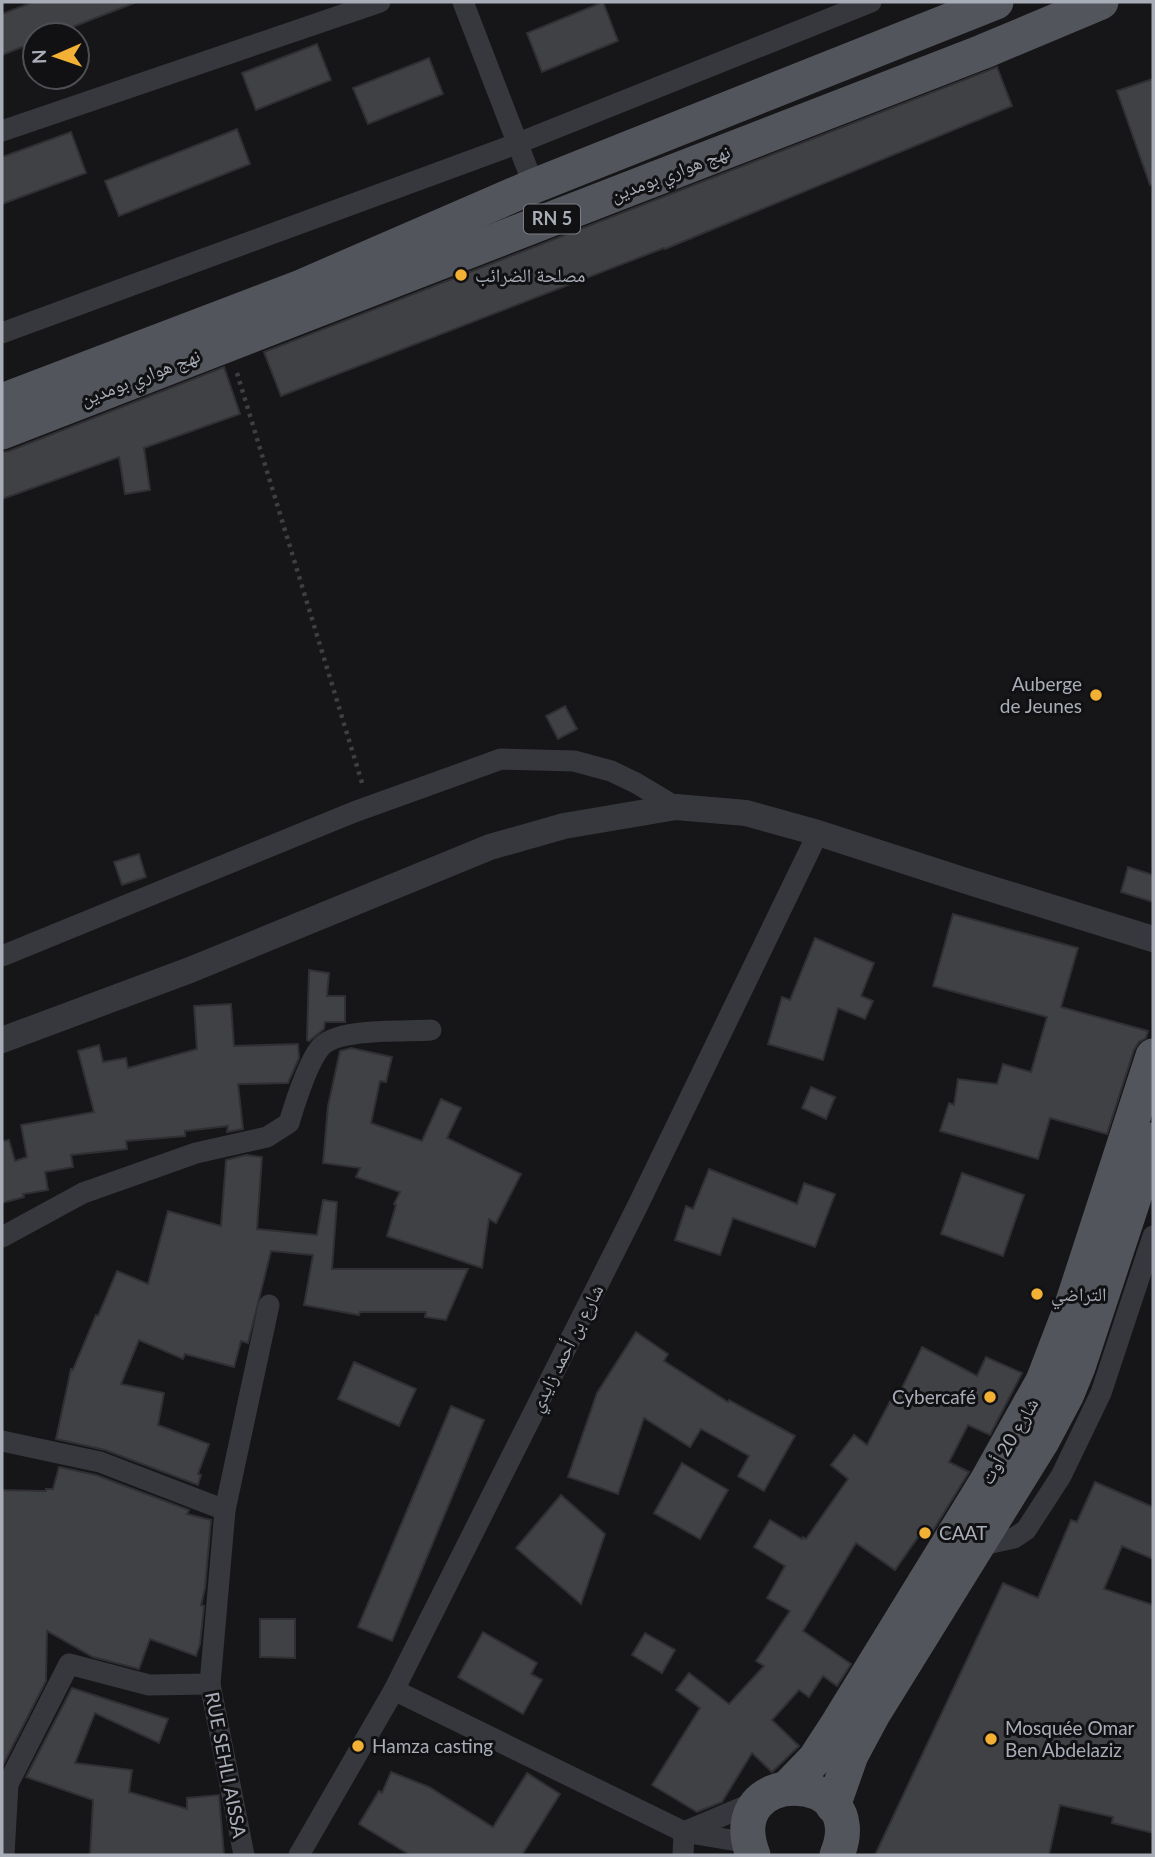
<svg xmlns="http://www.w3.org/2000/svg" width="1155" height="1857" font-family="Lato,'Noto Naskh Arabic',sans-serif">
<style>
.building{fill:#404145;stroke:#303034;stroke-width:2}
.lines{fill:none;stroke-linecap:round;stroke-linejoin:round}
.path{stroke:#3d3f44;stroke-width:4.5;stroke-dasharray:3.5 5;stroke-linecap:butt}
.minor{stroke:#37383d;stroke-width:21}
.tertiary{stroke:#37383d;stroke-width:26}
.primary{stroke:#53555c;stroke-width:35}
.poi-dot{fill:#f2b134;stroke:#111113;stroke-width:2.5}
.labels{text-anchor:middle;stroke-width:6;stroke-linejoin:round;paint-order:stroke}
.shield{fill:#111113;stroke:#7b7e86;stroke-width:2}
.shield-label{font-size:18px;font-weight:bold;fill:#a8adb8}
.street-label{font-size:19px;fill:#a8adb8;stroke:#111113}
.poi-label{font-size:19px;fill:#a8adb8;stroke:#111113;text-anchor:start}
</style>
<rect width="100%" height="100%" fill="#161618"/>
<g class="building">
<polygon points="33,2 133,2 134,3 52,35 35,35 35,42 2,55 2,14"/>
<polygon points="603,2 618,41 542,72 527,33"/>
<polygon points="317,44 331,80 256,110 242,73"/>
<polygon points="429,58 443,94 368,124 353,88"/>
<polygon points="997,67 1012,106 665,249 664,248 281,396 264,352"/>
<polygon points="1153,79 1153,184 1150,185 1117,91"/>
<polygon points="237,129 250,164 119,216 105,181"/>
<polygon points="71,132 86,173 2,204 2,157"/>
<polygon points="224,367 240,414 144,448 150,490 125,494 119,457 2,499 2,452 9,451"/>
<polygon points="565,706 577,729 558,739 546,716"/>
<polygon points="139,854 146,877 122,885 114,862"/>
<polygon points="1128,867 1153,875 1153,902 1121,892"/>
<polygon points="953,914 1078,948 1061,1007 1148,1031 1146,1038 1139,1042 1134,1050 1107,1134 1050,1118 1038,1159 940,1131 949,1103 954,1105 958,1079 997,1084 1003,1064 1031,1072 1047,1017 933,986"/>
<polygon points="815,938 874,963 861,996 873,1001 865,1019 838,1008 823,1060 768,1044 782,997 790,1000"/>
<polygon points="309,970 329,973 327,996 345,996 345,1022 325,1022 324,1029 309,1041 307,1040"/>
<polygon points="231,1004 234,1046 298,1044 299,1058 288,1083 238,1084 243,1129 227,1132 228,1126 185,1131 185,1136 126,1141 127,1149 71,1155 73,1167 45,1172 48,1190 23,1194 24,1197 2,1203 2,1141 9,1140 15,1161 27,1157 21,1125 94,1112 78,1051 99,1045 103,1062 126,1058 128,1068 197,1049 194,1006"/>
<polygon points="351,1048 392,1057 386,1082 380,1081 371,1123 422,1141 441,1099 461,1108 447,1138 521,1174 496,1223 489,1219 482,1268 387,1236 396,1205 394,1204 400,1192 356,1177 360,1168 323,1163 328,1106 340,1051"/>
<polygon points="811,1087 835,1097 826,1119 802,1108"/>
<polygon points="246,1155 262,1157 257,1229 317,1235 323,1200 337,1202 332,1269 468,1269 446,1320 425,1317 426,1312 360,1312 359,1315 304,1305 313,1255 271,1251 248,1343 241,1341 234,1367 185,1354 183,1359 139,1340 121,1384 164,1393 158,1425 209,1444 198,1474 201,1475 198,1485 105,1450 56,1439 71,1369 73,1370 96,1315 98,1316 117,1271 148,1284 168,1211 221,1226 226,1160"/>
<polygon points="709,1169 797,1204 804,1183 835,1194 815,1247 733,1218 720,1255 675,1240 686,1206 693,1209"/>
<polygon points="962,1173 1024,1195 1003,1256 941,1234"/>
<polygon points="636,1332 668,1354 664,1361 728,1402 729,1400 795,1436 764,1491 738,1476 749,1456 701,1429 690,1447 644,1418 618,1494 568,1477 597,1393"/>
<polygon points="922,1347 977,1376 986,1357 1022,1373 990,1435 968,1425 949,1462 969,1472 931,1534 923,1530 895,1570 856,1543 803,1631 851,1664 837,1686 823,1676 809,1697 799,1690 772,1720 799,1746 772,1772 752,1753 722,1802 697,1812 652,1785 700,1708 676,1690 689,1673 729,1704 764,1666 756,1661 790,1611 767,1598 785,1566 754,1547 770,1520 802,1539 803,1537 806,1539 848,1479 831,1465 854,1435 867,1445 895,1392 899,1394"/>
<polygon points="354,1362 416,1389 399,1426 338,1399"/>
<polygon points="451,1406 484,1420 392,1641 358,1627"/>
<polygon points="682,1463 728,1490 700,1539 654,1513"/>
<polygon points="59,1467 96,1475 189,1510 187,1514 211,1520 205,1588 201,1605 204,1606 200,1644 196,1656 150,1639 139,1669 93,1657 47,1631 46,1681 2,1767 2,1490 46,1491 46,1489 53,1489"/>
<polygon points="1095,1482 1153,1507 1153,1559 1122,1546 1104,1589 1153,1605 1153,1833 1112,1823 1113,1817 1060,1805 1049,1855 875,1855 1003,1583 1038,1598 1071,1520 1077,1522"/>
<polygon points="561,1495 605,1534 581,1604 516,1548"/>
<polygon points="260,1619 295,1619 295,1658 260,1657"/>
<polygon points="483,1632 537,1663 531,1674 542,1680 523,1714 458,1677"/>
<polygon points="645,1633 675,1650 662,1673 632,1655"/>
<polygon points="72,1688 168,1719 159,1743 95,1713 75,1763 132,1770 129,1792 187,1809 187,1798 219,1795 224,1855 90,1855 93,1800 26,1777"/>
<polygon points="391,1772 429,1787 493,1827 527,1773 560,1794 522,1855 410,1855 359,1824 379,1791 382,1793"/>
</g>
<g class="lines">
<polyline class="path" points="237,373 363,786"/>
<g class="minor">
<polyline points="463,2 534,186"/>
<polyline points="2,131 380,2"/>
<polyline points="2,333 516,144 871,2"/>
<polyline points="2,956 354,812 501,759 574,761 611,771 636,783 676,807"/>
<path d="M2,1237L83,1193L196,1153L267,1137L289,1123C295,1103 307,1064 320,1048C336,1027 406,1032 431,1030"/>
<polyline points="2,1441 100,1462 225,1510"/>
<polyline points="978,1546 1014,1538 1026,1530 1061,1476 1101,1393 1153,1236"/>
<polyline points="394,1690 684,1832 749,1843"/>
<polyline points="684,1832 760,1800"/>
<polyline points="4,1855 8,1784 69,1664 149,1685 210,1684"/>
<polyline points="244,1855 210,1684 225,1510 269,1305"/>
<polyline points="299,1855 394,1690 637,1207 818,833"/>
<polyline points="683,1855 684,1832"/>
</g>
<polyline class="tertiary" points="2,1040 190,970 490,847 564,826 676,807 746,813 818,833 963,880 1153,939"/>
<g class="primary">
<polyline points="2,401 301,287 534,186 996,2"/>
<polyline points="2,432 982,52 1101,2"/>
<polyline points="788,1787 815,1759 839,1722 987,1481 1043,1381 1071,1308 1153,1056"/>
<polyline points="833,1806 851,1755 873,1714 1042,1441 1067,1394 1078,1367 1153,1140"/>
<path d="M753,1855C718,1764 873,1768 837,1855"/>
</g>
</g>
<g class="poi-dot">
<circle cx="461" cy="275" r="7"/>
<circle cx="1096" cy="695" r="7"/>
<circle cx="1037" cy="1294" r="7"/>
<circle cx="990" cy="1397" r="7"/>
<circle cx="925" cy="1533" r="7"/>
<circle cx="991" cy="1739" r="7"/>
<circle cx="358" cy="1746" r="7"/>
</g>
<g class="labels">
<rect class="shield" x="524" y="204.5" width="56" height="29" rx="5"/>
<g class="shield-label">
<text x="552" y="225">RN 5</text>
</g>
<g class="street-label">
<text transform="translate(670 173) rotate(-21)" y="7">نهج هواري بومدين</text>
<text transform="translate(140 377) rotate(-21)" y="7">نهج هواري بومدين</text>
<text transform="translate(566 1348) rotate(-63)" y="7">شارع بن أحمد زايدي</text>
<text transform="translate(1009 1441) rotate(-60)" y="7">شارع 20 أوت</text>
<text transform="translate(226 1765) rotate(79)" y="7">RUE SEHLI AISSA</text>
</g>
<g class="poi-label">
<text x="475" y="282">مصلحة الضرائب</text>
<text x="1082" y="691" text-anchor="end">Auberge<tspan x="1082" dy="22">de Jeunes</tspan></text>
<text x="1051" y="1301">التراضي</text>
<text x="976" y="1404" text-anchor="end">Cybercafé</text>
<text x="939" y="1540">CAAT</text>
<text x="1005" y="1735">Mosquée Omar<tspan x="1005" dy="22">Ben Abdelaziz</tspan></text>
<text x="372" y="1753">Hamza casting</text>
</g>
</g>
<rect width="1155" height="1857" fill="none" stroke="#a8adb8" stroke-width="7"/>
<g transform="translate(56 56) rotate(268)"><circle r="33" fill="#111113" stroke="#4d4f55" stroke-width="2"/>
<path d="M0-5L12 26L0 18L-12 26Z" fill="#f2b134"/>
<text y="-10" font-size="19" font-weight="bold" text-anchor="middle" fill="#a8adb8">N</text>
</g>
</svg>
